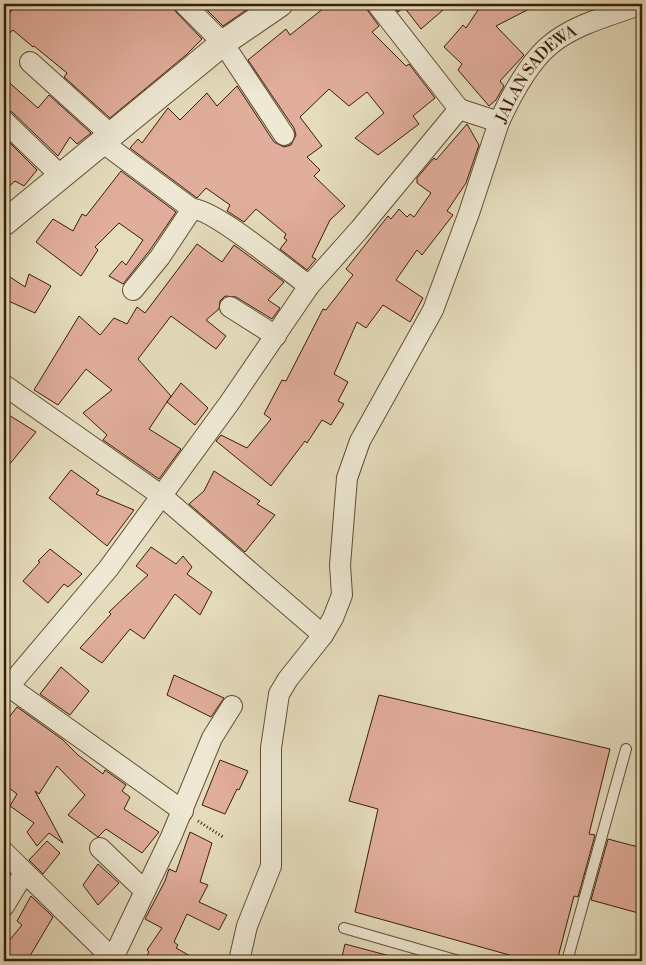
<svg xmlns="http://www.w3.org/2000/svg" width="646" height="965" font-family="'Libre Bodoni',serif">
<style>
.building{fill:#e1ad9c;stroke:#381e03}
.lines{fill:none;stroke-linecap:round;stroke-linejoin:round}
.service-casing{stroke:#634e32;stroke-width:12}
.minor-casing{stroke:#634e32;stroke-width:22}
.tertiary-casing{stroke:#634e32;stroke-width:27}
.path{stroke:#381e03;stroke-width:3;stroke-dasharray:1 2.5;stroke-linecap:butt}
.service{stroke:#eee8d4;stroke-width:10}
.minor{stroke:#eee8d4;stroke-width:20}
.tertiary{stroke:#eee8d4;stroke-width:25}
.labels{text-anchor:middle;stroke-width:4;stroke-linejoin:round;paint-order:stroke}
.street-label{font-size:16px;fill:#381e03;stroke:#eee8d4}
</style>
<rect width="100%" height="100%" fill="#e5dcbd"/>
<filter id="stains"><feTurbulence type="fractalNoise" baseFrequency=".004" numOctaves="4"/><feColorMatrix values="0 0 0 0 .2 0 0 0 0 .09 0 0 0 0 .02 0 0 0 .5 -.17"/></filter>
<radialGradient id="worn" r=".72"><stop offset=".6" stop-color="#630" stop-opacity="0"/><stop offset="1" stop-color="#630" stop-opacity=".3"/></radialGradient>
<g class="building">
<polygon points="17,4 172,4 176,12 202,39 186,55 110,118 64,77 67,73 34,46 33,47 13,30 4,39 4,20"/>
<polygon points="201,4 255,4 223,26"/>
<polygon points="329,4 365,4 368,11 379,26 372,32 406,66 409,64 435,98 413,116 419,124 378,155 355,138 384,113 367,92 349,106 329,89 300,117 322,146 307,157 320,170 314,176 345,206 330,220 312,257 316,259 307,270 280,249 287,240 284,238 286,234 256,209 244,222 227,211 230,205 206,188 197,198 130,148 138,139 142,143 168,108 180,120 207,93 217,106 237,86 274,142 284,147 291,145 296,135 294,128 248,60 286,29 290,35"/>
<polygon points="392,4 450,4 421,29 404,7 398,12"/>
<polygon points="482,4 539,4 496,26 524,55 500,81 504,86 496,100 489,106 458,70 462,64 444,47 463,25 466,28"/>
<polygon points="4,78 38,108 49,95 91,133 77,144 70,137 58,156 12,112 4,109"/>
<polygon points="467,124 479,145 466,183 447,211 453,215 422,255 417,250 396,280 423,298 410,322 383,305 366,328 357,322 334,374 348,382 338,401 344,404 331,425 322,420 307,443 305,441 271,486 216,441 221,435 247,448 271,419 264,414 282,380 286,381 323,309 326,310 353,275 346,269 388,216 391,219 399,209 407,217 410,214 414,217 431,193 417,183 417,178 434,158 436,160"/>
<polygon points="4,137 37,170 24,186 15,181 4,191"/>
<polygon points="121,171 176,212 150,250 123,284 109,276 122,261 126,265 143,240 119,223 95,247 98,250 81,276 36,242 53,219 73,231 82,214 86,216"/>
<polygon points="197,244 222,262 234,245 284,282 268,300 280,308 272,319 236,297 225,296 220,301 219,309 206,320 226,336 216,349 171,316 138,359 171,396 149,429 181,449 159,479 103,440 107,435 83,413 112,390 86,369 58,405 34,390 79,316 100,335 114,318 127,324 137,307 145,313"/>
<polygon points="4,273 25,287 29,274 51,286 35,313 4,299"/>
<polygon points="181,383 208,408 195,425 167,402"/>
<polygon points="4,412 36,432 4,471"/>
<polygon points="71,470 99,490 96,494 134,510 107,546 49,498"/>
<polygon points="214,471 260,501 257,504 275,515 245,552 189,504 204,491"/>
<polygon points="151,547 176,564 183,556 192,567 187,574 212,592 200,615 175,594 144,639 130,629 102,663 80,648 111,614 109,612 148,575 136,566"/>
<polygon points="50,549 82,574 68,587 64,584 48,603 23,581 40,562 38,561"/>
<polygon points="61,667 89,691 70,715 40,694"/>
<polygon points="174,675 224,698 211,717 167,695"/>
<polygon points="379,695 610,749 589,834 595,835 578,897 574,896 557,961 531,961 355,912 378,809 349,801"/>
<polygon points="17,707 63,740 78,755 103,774 105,770 126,785 122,791 130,797 124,809 159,832 142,853 106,829 98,837 68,815 85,795 57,766 39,794 35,791 63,843 49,833 37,846 27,832 34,823 10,806 17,794 4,784 4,724"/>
<polygon points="220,760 248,771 239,790 237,789 225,814 202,805"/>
<polygon points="190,832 212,843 200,882 208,885 199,902 227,915 219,930 187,914 174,942 178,945 176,948 199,961 144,961 149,952 147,950 162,928 145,919 165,881 169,869 176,872"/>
<polygon points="608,839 642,848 642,914 591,900"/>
<polygon points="47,841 60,853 43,874 29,860"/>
<polygon points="98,864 119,883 98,905 83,885"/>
<polygon points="31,896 53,917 27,961 4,961 4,947 22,925 17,921"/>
<polygon points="345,944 390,956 390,961 341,961"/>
</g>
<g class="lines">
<defs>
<g id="service">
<polyline points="344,928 459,961"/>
<polyline points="567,961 626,749"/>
</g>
<g id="minor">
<polyline points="184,4 223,43 284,135"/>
<polyline points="30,62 111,135"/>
<path id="s1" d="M459,109L499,122C511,96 528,63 550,45C575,24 612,15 642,4"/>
<polyline points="4,121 61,176"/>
<polyline points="102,142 192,209 160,257 133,290"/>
<path d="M192,209C213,208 288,271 309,286"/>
<polyline points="230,307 276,336"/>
<polyline points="4,385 162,496 323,635"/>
<polyline points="4,683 183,811"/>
<polyline points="4,692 108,569 230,402 309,286 359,230 459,109 377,4"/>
<polyline points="100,848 145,891"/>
<polyline points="4,852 115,961"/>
<polyline points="4,906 24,873"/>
<polyline points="113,958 171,837 212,738 232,706"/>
<polyline points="239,961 247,926 271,866 271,748 279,694 288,679 323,635 333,618 342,595 340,565 347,478 360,441 433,310 469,213 499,122"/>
</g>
<polyline id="tertiary" points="4,223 223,43 280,4"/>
</defs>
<use href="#service" class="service-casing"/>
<use href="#minor" class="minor-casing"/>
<use href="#tertiary" class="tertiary-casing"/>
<polyline class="path" points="198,821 223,837"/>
<use href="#service" class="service"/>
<use href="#minor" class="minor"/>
<use href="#tertiary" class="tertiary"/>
</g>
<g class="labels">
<g class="street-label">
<text dy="6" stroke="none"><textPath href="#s1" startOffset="104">JALAN SADEWA</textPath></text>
</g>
</g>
<rect width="646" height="965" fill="none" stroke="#e5dcbd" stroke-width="20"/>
<rect x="5" y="5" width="636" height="955" fill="none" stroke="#381e03" stroke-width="2.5"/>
<rect x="10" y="10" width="626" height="945" fill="none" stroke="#381e03"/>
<rect width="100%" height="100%" filter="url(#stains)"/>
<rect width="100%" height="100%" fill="url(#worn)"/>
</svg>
